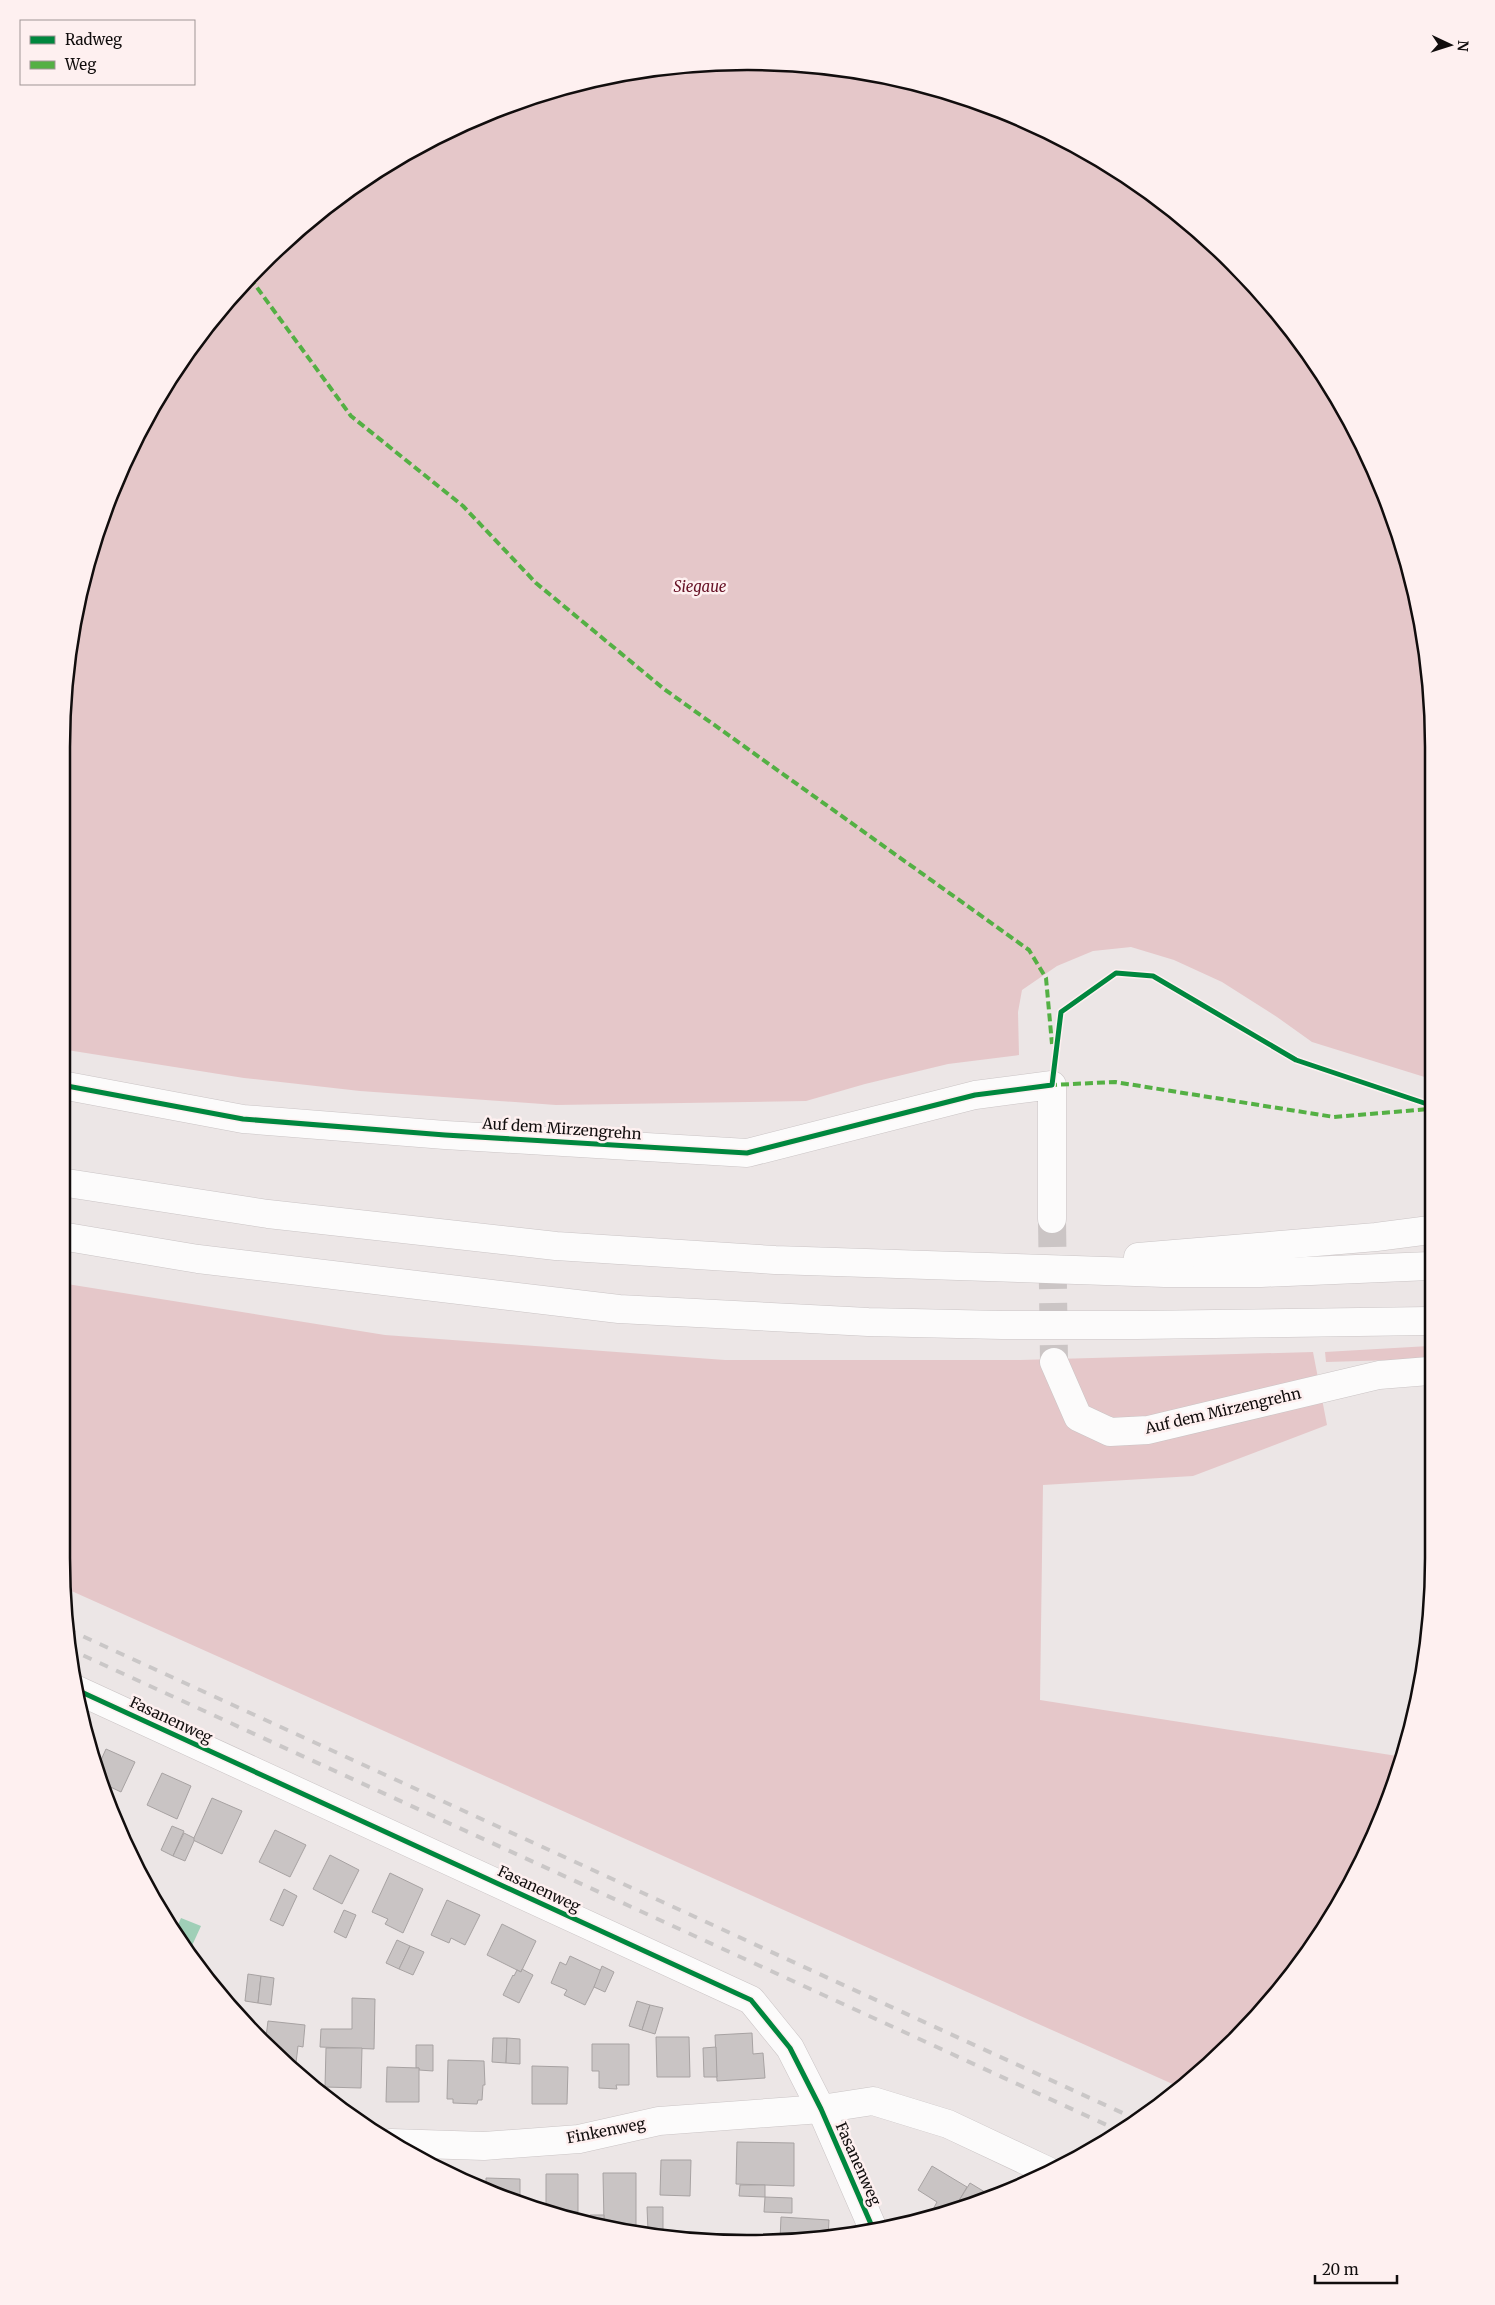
<svg xmlns="http://www.w3.org/2000/svg" width="1495" height="2305" font-family="Merriweather,serif">
<style>
.green{fill:#e5c7c9}
.water{fill:#9fcfb7}
.building{fill:#c9c4c4;stroke:#a7a2a2}
.lines{fill:none;stroke-linecap:round;stroke-linejoin:round}
.minor-tunnel{stroke:#cbc5c5;stroke-width:28;stroke-dasharray:28 14;stroke-linecap:butt}
.minor-casing{stroke:#cac4c5;stroke-width:29}
.highway-casing{stroke:#cac4c5;stroke-width:29}
.minor{stroke:#fcfbfb;stroke-width:28}
.highway{stroke:#fcfbfb;stroke-width:28}
.rail{stroke:#cac7c7;stroke-width:4;stroke-dasharray:9 9;stroke-linecap:butt}
.quiet{stroke:#54b044;stroke-width:4;stroke-dasharray:8 4;stroke-linecap:butt}
.cycleway-casing{stroke:#fef0f0;stroke-width:8}
.cycleway{stroke:#00873e;stroke-width:5}
.labels{text-anchor:middle;stroke-width:5;stroke-linejoin:round;paint-order:stroke}
.park-label{font-size:15px;font-style:italic;fill:#661125;stroke:#fef0f0}
.street-label{font-size:15px;fill:#110d0d;stroke:#fef0f0}
.rim{fill:none;stroke:#110d0d;stroke-width:2.5}
</style>
<rect width="100%" height="100%" fill="#ece6e6"/>
<g class="green">
<polygon points="702,63 837,67 968,98 1090,153 1200,231 1292,330 1363,444 1410,570 1432,703 1431,1079 1312,1042 1277,1017 1222,982 1174,960 1131,947 1093,951 1057,966 1022,990 1018,1012 1019,1055 948,1064 865,1084 806,1101 556,1105 360,1091 244,1078 67,1050 67,658 114,485 153,404 231,295 330,203 444,132 570,85"/>
<polygon points="67,1284 385,1335 725,1360 1020,1360 1313,1352 1327,1425 1193,1476 1043,1485 1040,1700 1397,1756 1381,1820 1342,1901 1264,2010 1177,2086 67,1589"/>
<polygon points="1429,1346 1429,1359 1326,1362 1325,1352"/>
</g>
<polygon class="water" points="181,1918 201,1926 190,1950 185,1949 174,1933"/>
<g class="building">
<polygon points="106,1749 135,1762 121,1792 100,1782 98,1778 96,1771"/>
<polygon points="162,1773 191,1786 177,1819 147,1805"/>
<polygon points="212,1798 242,1811 222,1854 193,1840"/>
<polygon points="172,1826 184,1831 173,1856 161,1850"/>
<polygon points="275,1830 306,1845 290,1877 259,1862"/>
<polygon points="184,1833 194,1838 194,1841 185,1861 173,1856"/>
<polygon points="330,1855 359,1870 342,1904 313,1889"/>
<polygon points="390,1873 423,1889 403,1933 385,1924 388,1919 372,1912"/>
<polygon points="284,1889 297,1896 283,1926 270,1920"/>
<polygon points="447,1900 480,1915 465,1945 451,1938 449,1943 431,1935"/>
<polygon points="344,1910 356,1915 346,1938 334,1932"/>
<polygon points="502,1924 536,1941 521,1972 487,1955"/>
<polygon points="397,1940 410,1946 399,1969 386,1963"/>
<polygon points="410,1946 424,1952 413,1975 399,1969"/>
<polygon points="570,1956 602,1971 585,2005 564,1995 567,1990 551,1983 560,1962 566,1965"/>
<polygon points="602,1966 614,1972 605,1992 594,1987"/>
<polygon points="522,1969 533,1975 519,2003 503,1995 513,1975 514,1976 517,1970 521,1972"/>
<polygon points="248,1974 261,1976 258,2003 245,2001"/>
<polygon points="261,1976 274,1978 271,2005 258,2003"/>
<polygon points="352,1998 375,1999 374,2049 320,2047 321,2029 352,2029"/>
<polygon points="637,2001 650,2005 642,2030 629,2026"/>
<polygon points="650,2005 663,2008 655,2034 642,2030"/>
<polygon points="268,2021 305,2025 303,2047 298,2046 296,2063 283,2061 265,2045"/>
<polygon points="752,2033 753,2054 763,2053 765,2078 717,2081 715,2035"/>
<polygon points="656,2037 689,2037 690,2077 657,2077"/>
<polygon points="493,2038 507,2038 506,2063 492,2062"/>
<polygon points="507,2038 520,2039 520,2064 506,2063"/>
<polygon points="592,2044 629,2044 629,2085 616,2085 617,2089 599,2088 599,2071 592,2071"/>
<polygon points="416,2045 433,2045 433,2071 419,2070 419,2068 416,2068"/>
<polygon points="716,2047 717,2077 704,2077 703,2048"/>
<polygon points="326,2048 362,2048 361,2088 325,2087"/>
<polygon points="448,2060 484,2061 485,2085 483,2085 482,2100 478,2100 477,2104 453,2103 453,2099 447,2099"/>
<polygon points="532,2066 568,2067 567,2104 532,2104"/>
<polygon points="387,2067 419,2068 419,2102 386,2102"/>
<polygon points="737,2142 794,2143 794,2186 736,2184"/>
<polygon points="661,2160 691,2160 690,2196 660,2195"/>
<polygon points="932,2166 967,2187 953,2211 928,2219 937,2202 918,2190"/>
<polygon points="603,2173 636,2173 636,2229 604,2223"/>
<polygon points="546,2174 578,2174 578,2212 546,2211"/>
<polygon points="486,2178 520,2179 520,2204 486,2189"/>
<polygon points="970,2183 993,2197 958,2209 955,2207"/>
<polygon points="740,2185 765,2185 765,2197 739,2196"/>
<polygon points="765,2197 792,2198 792,2213 764,2212"/>
<polygon points="647,2207 663,2207 663,2234 648,2231"/>
<polygon points="590,2215 604,2215 604,2223 590,2220"/>
<polygon points="781,2217 829,2220 828,2238 780,2240"/>
</g>
<g class="lines">
<polyline class="minor-tunnel" points="1052,1219 1054,1362"/>
<defs>
<g id="minor">
<polyline points="67,1086 243,1119 445,1135 747,1153 975,1095 1052,1085 1052,1219"/>
<polyline points="1054,1362 1078,1417 1110,1432 1148,1430 1379,1375 1429,1371"/>
<polyline points="77,1690 751,2000 790,2048 821,2109 874,2231"/>
<polyline points="391,2143 484,2146 579,2139 659,2121 821,2109 873,2101 948,2124 1048,2171"/>
</g>
<g id="highway">
<polyline points="67,1183 268,1214 556,1246 775,1260 1165,1273 1261,1273 1430,1266"/>
<polyline points="67,1237 198,1259 619,1309 868,1322 1002,1325 1137,1325 1429,1321"/>
<polyline points="1138,1257 1376,1237 1430,1230"/>
</g>
</defs>
<use href="#minor" class="minor-casing"/>
<use href="#highway" class="highway-casing"/>
<use href="#minor" class="minor"/>
<use href="#highway" class="highway"/>
<g class="rail">
<polyline points="67,1629 1138,2120"/>
<polyline points="67,1648 1122,2132"/>
</g>
<g class="quiet">
<polyline points="250,278 351,416 463,506 536,583 664,689 1029,950 1046,978 1052,1044"/>
<polyline points="1052,1082 1052,1085 1115,1082 1334,1117 1430,1109"/>
</g>
<defs>
<g id="cycleway">
<polyline points="67,1086 243,1119 445,1135 747,1153 975,1095 1052,1085 1061,1012 1116,973 1153,976 1296,1060 1430,1105"/>
<polyline points="77,1690 751,2000 790,2048 821,2109 874,2231"/>
</g>
</defs>
<use href="#cycleway" class="cycleway-casing"/>
<use href="#cycleway" class="cycleway"/>
</g>
<g class="labels">
<g class="park-label">
<text x="700" y="592">Siegaue</text>
</g>
<g class="street-label">
<text transform="translate(562 1129) rotate(4)" y="5">Auf dem Mirzengrehn</text>
<text transform="translate(1223 1411) rotate(-13)" y="5">Auf dem Mirzengrehn</text>
<text transform="translate(171 1720) rotate(25)" y="5">Fasanenweg</text>
<text transform="translate(539 1889) rotate(25)" y="5">Fasanenweg</text>
<text transform="translate(606 2131) rotate(-11)" y="5">Finkenweg</text>
<text transform="translate(858 2164) rotate(66)" y="5">Fasanenweg</text>
</g>
</g>
<path d="M0 0H1495V2305H0ZM747 70H748A677 677 0 0 1 1425 747V1558A677 677 0 0 1 748 2235H747A677 677 0 0 1 70 1558V747A677 677 0 0 1 747 70Z" fill="#fef0f0" fill-rule="evenodd"/>
<path class="rim" d="M747 70H748A677 677 0 0 1 1425 747V1558A677 677 0 0 1 748 2235H747A677 677 0 0 1 70 1558V747A677 677 0 0 1 747 70Z"/>
<rect x="20" y="20" width="175" height="65" fill="#fef0f0" stroke="#9f9595"/>
<rect x="30" y="36" width="25" height="8" fill="#00873e" stroke="#9f9595"/>
<text x="65" y="45" font-size="15" fill="#110d0d">Radweg</text>
<rect x="30" y="61" width="25" height="8" fill="#54b044" stroke="#9f9595"/>
<text x="65" y="70" font-size="15" fill="#110d0d">Weg</text>
<g transform="translate(1450 45) rotate(94)" stroke="#fef0f0" stroke-width="4" paint-order="stroke">
<path d="M0-4L9 19L0 12L-9 19Z" fill="#110d0d"/>
<text y="-8" font-size="14" font-weight="bold" text-anchor="middle" fill="#110d0d">N</text>
</g>
<path d="M1315 2275v8h82v-8" fill="none" stroke="#110d0d" stroke-width="2.5"/>
<text x="1322" y="2275" font-size="15" fill="#110d0d" stroke="#fef0f0" stroke-width="4" paint-order="stroke">20 m</text>
</svg>
